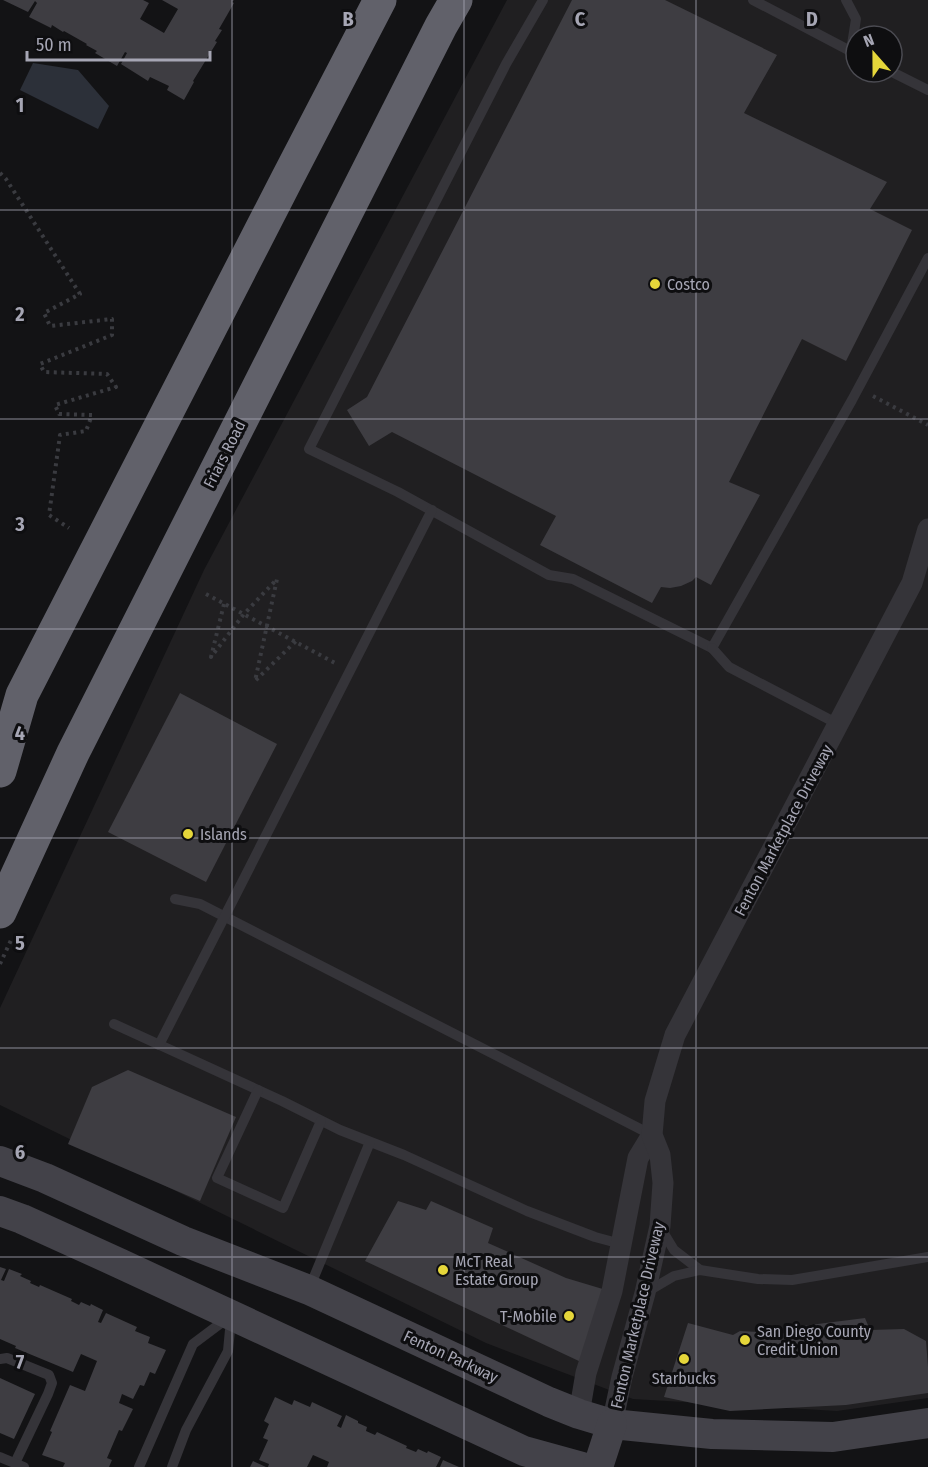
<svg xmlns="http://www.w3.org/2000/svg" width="928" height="1467" font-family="'Fira Sans Condensed',sans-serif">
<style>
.built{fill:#201f21;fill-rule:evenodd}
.water{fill:#2c3039}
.building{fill:#3e3d42}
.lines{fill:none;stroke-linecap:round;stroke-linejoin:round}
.path{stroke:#3a3b40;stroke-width:4;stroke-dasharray:3 4.5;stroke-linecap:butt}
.lane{stroke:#353439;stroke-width:10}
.street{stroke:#353439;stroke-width:21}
.secondary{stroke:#434249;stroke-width:30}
.highway{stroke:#61616a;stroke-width:33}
.grid{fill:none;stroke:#a6a6b4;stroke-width:1.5;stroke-opacity:0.55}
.poi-dot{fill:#e5d63a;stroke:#0e0e10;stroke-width:2}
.labels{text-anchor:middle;stroke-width:6;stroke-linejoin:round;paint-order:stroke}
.poi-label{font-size:16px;fill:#a6a6b4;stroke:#0e0e10;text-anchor:start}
.street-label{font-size:16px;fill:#a6a6b4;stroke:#0e0e10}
.grid-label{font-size:20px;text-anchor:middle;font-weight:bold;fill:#a6a6b4;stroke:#0e0e10;stroke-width:6;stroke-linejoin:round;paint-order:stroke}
</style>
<rect width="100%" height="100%" fill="#131315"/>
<path class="built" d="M507,0H928V1398L837,1411L633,1399L486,1343L0,1105V1008L204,570ZM856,36H892V72H856Z"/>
<polygon class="water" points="33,63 78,70 109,106 98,129 20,90"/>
<g class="building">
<polygon points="3,0 143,0 149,3 140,19 164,33 178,9 162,0 234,0 232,2 234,3 219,29 222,30 215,41 217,42 193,81 194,82 184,100 167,90 169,86 150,77 148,81 121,64 127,53 125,52 117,66 95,53 97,51 86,45 87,44 64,31 63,32 52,25 51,28 29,17 37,3 35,1 28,12"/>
<polygon points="572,0 665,0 777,55 744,113 887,182 870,209 912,230 846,361 802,339 729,482 760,495 711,585 696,577 692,581 681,586 670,588 661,587 652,603 540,545 556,516 392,432 369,446 347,410 367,397"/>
<polygon points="180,693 277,744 206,882 108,832"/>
<polygon points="128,1070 236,1117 200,1201 68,1144 92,1087"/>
<polygon points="398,1201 426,1210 431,1201 493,1228 488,1243 566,1278 606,1290 581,1362 365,1261"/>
<polygon points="0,1267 6,1269 1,1280 4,1281 9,1269 22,1274 20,1276 31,1281 30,1283 39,1287 40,1285 72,1299 71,1301 79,1305 81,1302 90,1306 91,1304 103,1310 98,1322 101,1323 106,1313 137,1327 135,1331 150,1337 148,1343 166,1350 155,1374 150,1372 144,1386 140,1385 133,1399 122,1394 119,1403 133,1409 122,1431 119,1430 107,1458 112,1460 109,1467 63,1467 65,1463 42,1455 52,1432 50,1431 70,1385 85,1391 97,1361 81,1354 73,1372 15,1348 16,1346 0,1339"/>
<polygon points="865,1318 870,1330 904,1329 926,1341 928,1367 928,1393 846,1405 730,1411 664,1397 688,1323 733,1335 740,1331 795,1334 794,1327"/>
<polygon points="0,1378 35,1394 14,1439 0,1433"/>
<polygon points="275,1397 292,1405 294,1400 310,1407 312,1402 342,1416 337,1426 341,1428 346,1415 358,1421 358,1423 367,1427 366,1431 375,1435 377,1432 407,1446 406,1448 416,1452 418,1449 427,1453 428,1451 441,1457 436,1467 327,1467 329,1462 313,1455 307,1467 268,1467 269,1464 259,1460 268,1440 263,1438 269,1424 264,1421"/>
<polygon points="443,1460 459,1467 440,1467"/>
<polygon points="253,1461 266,1467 250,1467"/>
</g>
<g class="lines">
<g class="path">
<polyline points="0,173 6,179 80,294 44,313 50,326 112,319 112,335 40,364 44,372 107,374 116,387 55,405 59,414 92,415 86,431 60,435 49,515 69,528"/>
<polyline points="873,396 928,425"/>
<polyline points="206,594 335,663"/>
<polyline points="224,604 211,657 244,614 277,579 255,681 296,641"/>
<polyline points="0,964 12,938"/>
</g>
<g class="lane">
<polyline points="543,0 506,64 309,449 398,492 549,575 573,579 712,648 852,400 928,258"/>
<polyline points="753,0 856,54"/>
<polyline points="846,0 856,19 851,51"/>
<polyline points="892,72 928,90"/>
<polyline points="712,648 729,667 838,724"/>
<polyline points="175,899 200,904 652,1135"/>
<polyline points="114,1024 282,1101 340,1130 404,1155 527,1211 595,1237 621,1244"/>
<polyline points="159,1045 432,510"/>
<polyline points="258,1090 217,1178 283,1208 321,1121"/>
<polyline points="660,1227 674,1250 700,1270"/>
<polyline points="309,1289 370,1142"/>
<polyline points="645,1293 674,1276 700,1270 758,1279 792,1280 928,1257"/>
<polyline points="0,1359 7,1358 49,1375 52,1383 48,1394 15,1463"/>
<polyline points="0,1457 24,1467"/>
<polyline points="139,1467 193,1344 229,1317"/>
<polyline points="172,1467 186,1430 228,1351 231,1319"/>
</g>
<g class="street">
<polyline points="579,1414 586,1373 612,1291 638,1158 652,1135"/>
<polyline points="612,1424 622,1377 645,1293 660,1226 663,1183 660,1155 652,1135 655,1101 675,1035 912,583 928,529"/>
</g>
<g class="secondary">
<polyline points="0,1161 45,1178 183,1241 309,1290 549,1402 579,1414 612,1424 712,1434 833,1437 928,1423"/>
<polyline points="0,1211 22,1219 121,1264 524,1451 582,1467"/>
<polyline points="598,1467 612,1424"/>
</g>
<g class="highway">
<polyline points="0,771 22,695 287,179 380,0"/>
<polyline points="0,912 73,753 441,26 456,0"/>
</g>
</g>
<path class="grid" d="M232,0V1467M464,0V1467M696,0V1467M0,210H928M0,419H928M0,629H928M0,838H928M0,1048H928M0,1257H928"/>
<g class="poi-dot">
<circle cx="655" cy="284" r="6"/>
<circle cx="188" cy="834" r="6"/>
<circle cx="443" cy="1270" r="6"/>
<circle cx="569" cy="1316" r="6"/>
<circle cx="745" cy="1340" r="6"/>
<circle cx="684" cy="1359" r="6"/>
</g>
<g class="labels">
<g class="poi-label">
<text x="667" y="290">Costco</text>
<text x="200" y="840">Islands</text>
<text x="455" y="1267">McT Real<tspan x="455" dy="18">Estate Group</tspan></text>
<text x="557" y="1322" text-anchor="end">T-Mobile</text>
<text x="757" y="1337">San Diego County<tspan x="757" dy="18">Credit Union</tspan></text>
<text x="684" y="1384" text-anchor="middle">Starbucks</text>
</g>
<g class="street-label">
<text transform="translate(224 454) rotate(-63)" y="6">Friars Road</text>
<text transform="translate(783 830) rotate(-62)" y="6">Fenton Marketplace Driveway</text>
<text transform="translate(637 1315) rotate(-77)" y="6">Fenton Marketplace Driveway</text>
<text transform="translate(451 1356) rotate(25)" y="6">Fenton Parkway</text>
</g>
</g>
<g class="grid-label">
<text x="348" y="26">B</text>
<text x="580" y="26">C</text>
<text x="812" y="26">D</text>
<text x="20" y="112">1</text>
<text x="20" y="321">2</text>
<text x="20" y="531">3</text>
<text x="20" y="740">4</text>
<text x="20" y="950">5</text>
<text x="20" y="1159">6</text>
<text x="20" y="1369">7</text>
</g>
<g transform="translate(874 54) rotate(339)"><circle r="28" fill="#0e0e10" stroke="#4b4b52" stroke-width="1.5"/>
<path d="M0-4.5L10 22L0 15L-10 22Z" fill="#e5d63a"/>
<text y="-9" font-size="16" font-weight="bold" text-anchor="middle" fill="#a6a6b4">N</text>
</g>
<path d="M27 51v9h183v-9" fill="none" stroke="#a6a6b4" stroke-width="3"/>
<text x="36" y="51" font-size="18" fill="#a6a6b4" stroke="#0e0e10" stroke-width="4.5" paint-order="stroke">50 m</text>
</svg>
